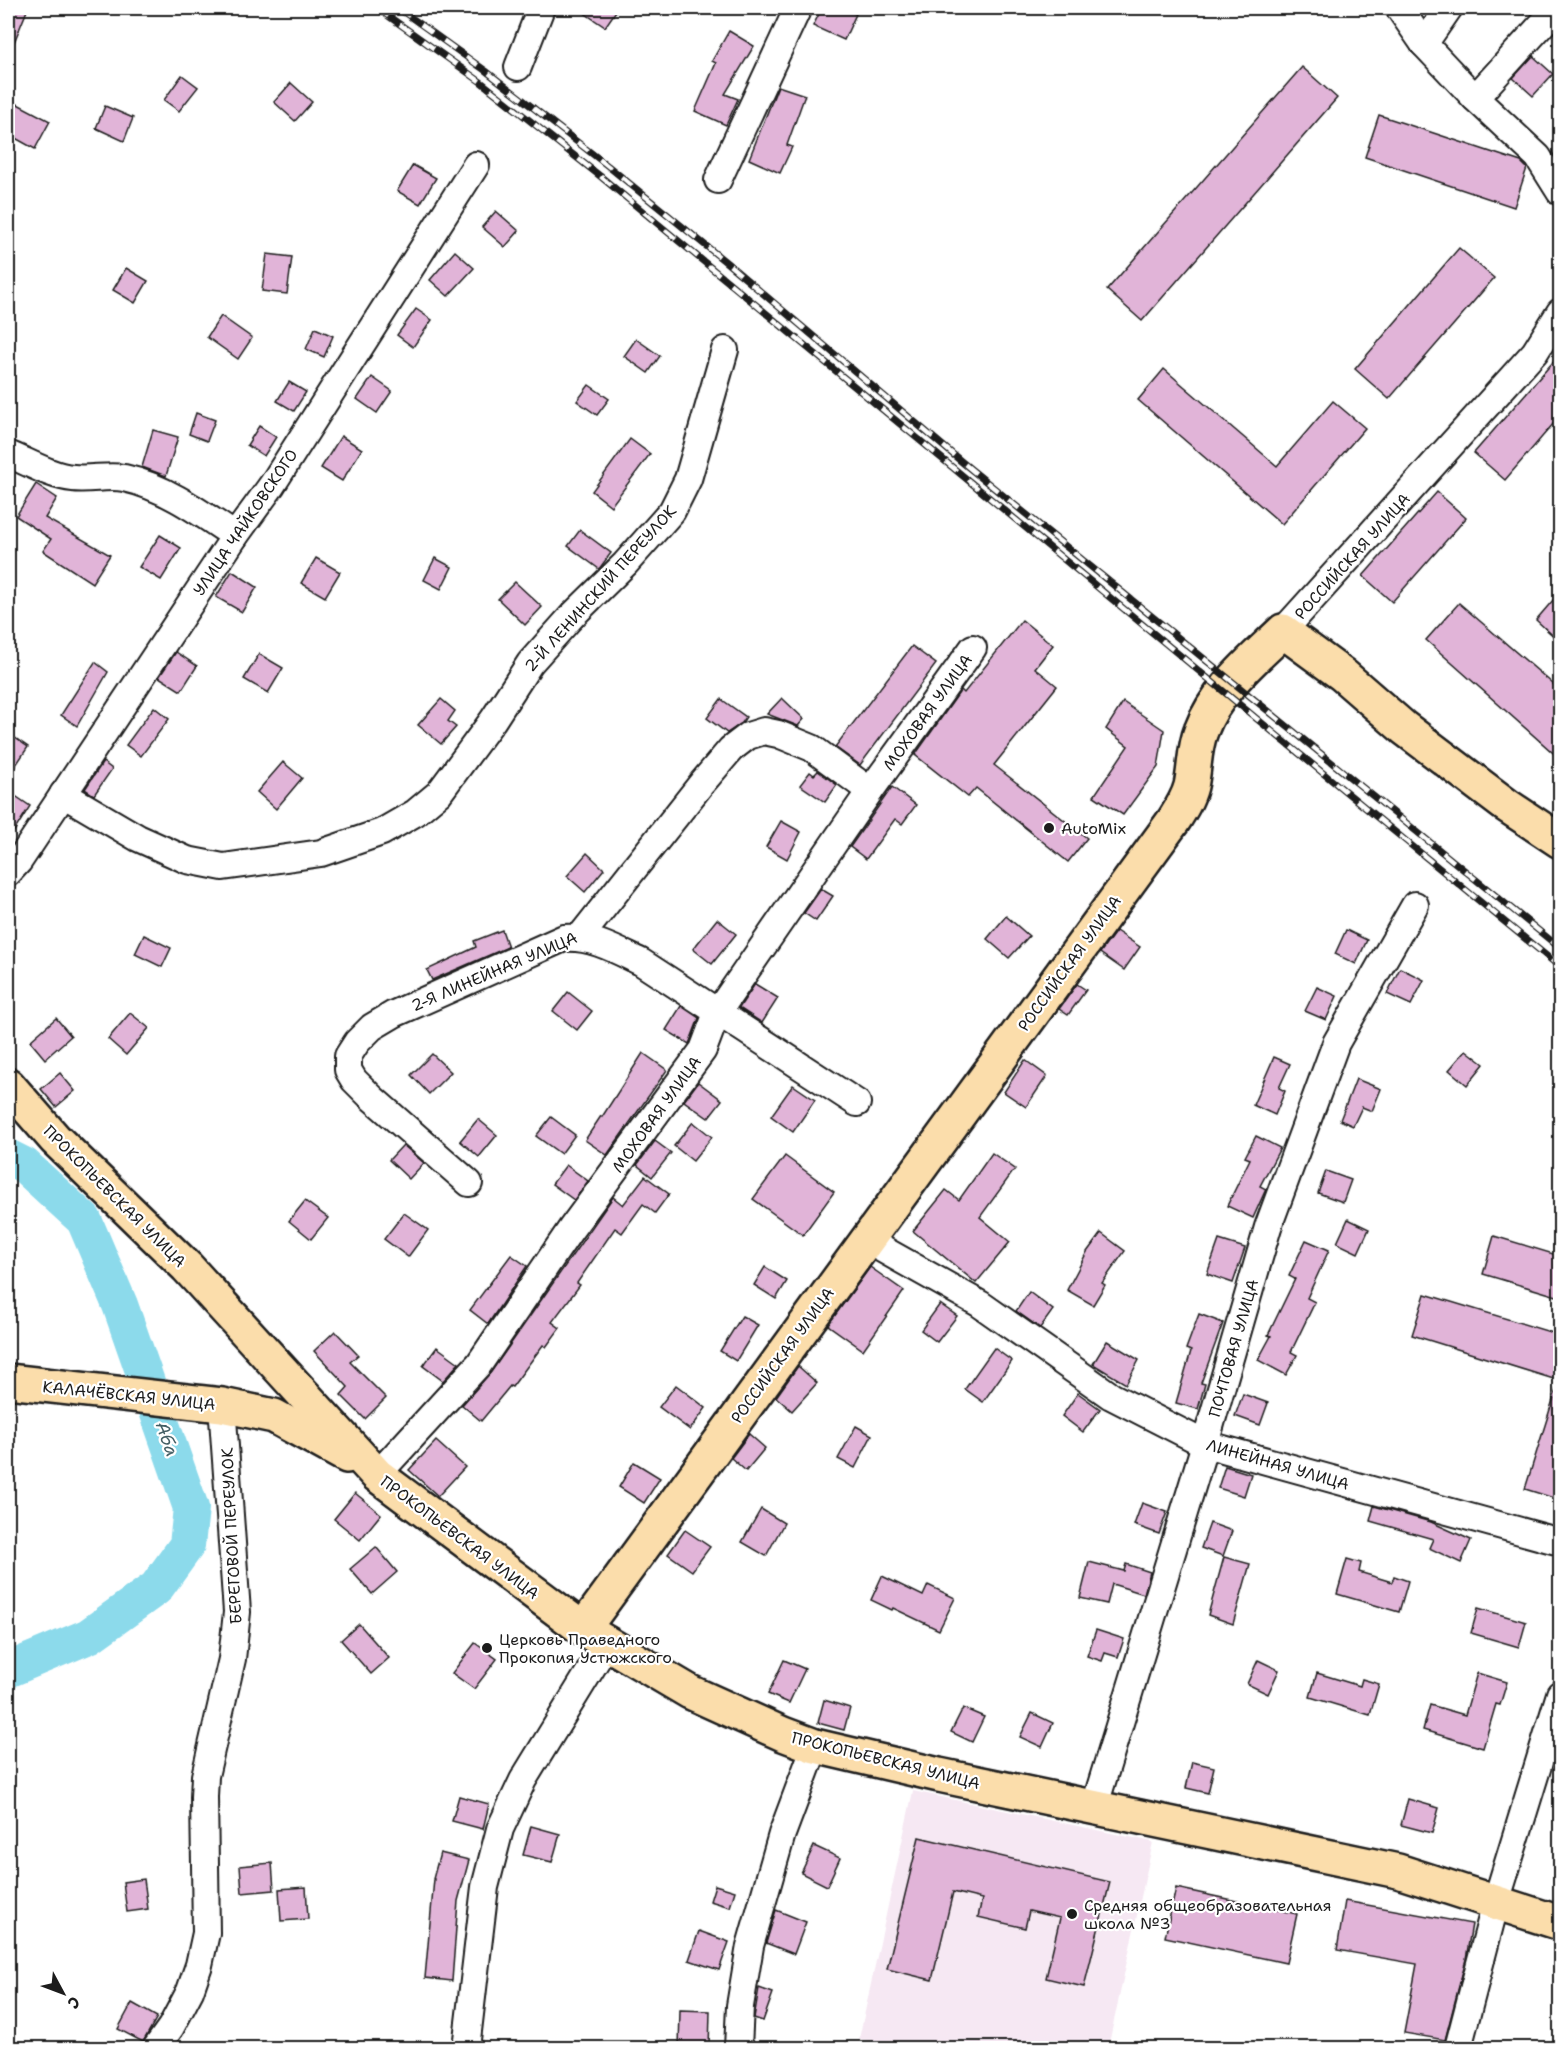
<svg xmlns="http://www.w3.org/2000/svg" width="1568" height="2056" font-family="'Shantell Sans',sans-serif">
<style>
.built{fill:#f6e8f3}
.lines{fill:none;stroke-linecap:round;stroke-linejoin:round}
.river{stroke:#8cdaeb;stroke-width:36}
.building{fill:#e1b4d8;stroke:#1c1c1c;stroke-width:1.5}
.minor-casing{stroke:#1c1c1c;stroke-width:30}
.major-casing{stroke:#1c1c1c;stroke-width:38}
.minor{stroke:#fff;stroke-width:26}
.major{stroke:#fbddab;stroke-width:33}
.rail-casing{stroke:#1c1c1c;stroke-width:7}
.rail{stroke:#fff;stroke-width:4.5;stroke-dasharray:14;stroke-linecap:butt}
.poi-dot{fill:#1c1c1c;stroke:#fff;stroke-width:2}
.labels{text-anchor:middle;stroke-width:4.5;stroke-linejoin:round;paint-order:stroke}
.street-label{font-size:16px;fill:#1c1c1c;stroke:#fff}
.poi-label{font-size:16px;fill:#1c1c1c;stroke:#fff;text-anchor:start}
.water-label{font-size:18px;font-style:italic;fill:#435e64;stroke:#fff}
</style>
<rect width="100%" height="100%" fill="#fff"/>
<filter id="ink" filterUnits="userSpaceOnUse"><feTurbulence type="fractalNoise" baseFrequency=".0167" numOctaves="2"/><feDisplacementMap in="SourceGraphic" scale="12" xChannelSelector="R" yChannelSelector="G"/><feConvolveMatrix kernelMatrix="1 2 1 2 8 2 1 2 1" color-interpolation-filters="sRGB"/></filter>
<g filter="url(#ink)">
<polygon class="built" points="913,1791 1153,1842 1108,2048 904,2048 859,2039"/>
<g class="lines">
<polyline class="river" points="8,1157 24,1165 84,1220 120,1305 191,1508 187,1545 156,1588 89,1636 8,1670"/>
</g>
<g class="building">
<polygon points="8,8 28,8 8,57"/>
<polygon points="577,8 618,8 605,27"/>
<polygon points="822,8 843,8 856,14 844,40 813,26"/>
<polygon points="729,31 754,46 725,94 738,99 726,125 695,111 716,63 712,61"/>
<polygon points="1533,56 1553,74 1533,96 1513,78"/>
<polygon points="1302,67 1337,98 1142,321 1107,290"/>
<polygon points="182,75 198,87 179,111 164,100"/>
<polygon points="291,83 312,102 295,121 274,102"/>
<polygon points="778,86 805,95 787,145 792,147 780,173 749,159"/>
<polygon points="8,99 50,121 35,149 8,134"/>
<polygon points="105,106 133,118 124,141 96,128"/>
<polygon points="1379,115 1521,162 1527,168 1514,207 1365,157"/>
<polygon points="413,165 436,178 420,204 397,191"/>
<polygon points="496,211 519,231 505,247 482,227"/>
<polygon points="1459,248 1494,278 1389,399 1355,369"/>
<polygon points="455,251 474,268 448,296 430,280"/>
<polygon points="267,254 292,257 287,294 262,291"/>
<polygon points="126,268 148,281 135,303 113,290"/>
<polygon points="416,309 432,320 413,347 397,335"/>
<polygon points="221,316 252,338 238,359 207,337"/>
<polygon points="315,328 333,336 324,357 306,349"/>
<polygon points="636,339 660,356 648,373 624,356"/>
<polygon points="1560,354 1560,416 1505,480 1474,453"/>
<polygon points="1164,369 1277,466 1333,401 1365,428 1282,524 1138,400"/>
<polygon points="372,377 392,391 377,413 357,399"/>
<polygon points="289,382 306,392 294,411 277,401"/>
<polygon points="589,385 609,399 597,415 577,401"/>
<polygon points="196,413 215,420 207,441 189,434"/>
<polygon points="259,426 276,437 264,456 247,445"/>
<polygon points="153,430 178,437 166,476 142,467"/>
<polygon points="341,436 362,449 342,481 321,468"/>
<polygon points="630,439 650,454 611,506 592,491"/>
<polygon points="36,484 57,498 45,518 110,555 92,583 43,551 51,539 16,516"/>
<polygon points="1437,492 1466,518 1392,602 1363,576"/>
<polygon points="580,530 611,553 599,569 568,546"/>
<polygon points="160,535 181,548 161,580 139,567"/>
<polygon points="316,558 340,572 325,597 301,583"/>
<polygon points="435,558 452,567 441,589 424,580"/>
<polygon points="232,571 257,587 242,612 216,597"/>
<polygon points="515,582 542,607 525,625 498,599"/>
<polygon points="1560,592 1560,642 1536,620"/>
<polygon points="1459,603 1560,690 1560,759 1426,640"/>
<polygon points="1022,620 1053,645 1035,668 1057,686 994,765 1087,838 1068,862 976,788 968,797 915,755 961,690 964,693"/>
<polygon points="912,646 936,664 860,765 835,747"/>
<polygon points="176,652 197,666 181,691 159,677"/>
<polygon points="259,654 283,668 268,693 244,679"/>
<polygon points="95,662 108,672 77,726 61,715"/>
<polygon points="782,698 804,719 798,726 767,714"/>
<polygon points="441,699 455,711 448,721 456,727 441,744 418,725"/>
<polygon points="721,699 746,717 742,723 727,733 707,718"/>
<polygon points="1123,702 1164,730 1158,767 1123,815 1094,796 1128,746 1106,729"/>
<polygon points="154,707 169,719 141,756 126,745"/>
<polygon points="8,733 28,747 8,777"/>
<polygon points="103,762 112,769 94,795 85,789"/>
<polygon points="283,762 302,778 276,809 257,792"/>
<polygon points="818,771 837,785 825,802 800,785 810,772 814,775"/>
<polygon points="892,787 916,805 902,824 895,819 866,859 850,847"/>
<polygon points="8,791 30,806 8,841"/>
<polygon points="781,821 801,832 787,859 766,847"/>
<polygon points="587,853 604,869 585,892 567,876"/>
<polygon points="821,889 833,896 816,921 804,913"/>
<polygon points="1006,916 1029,936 1009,958 987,939"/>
<polygon points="717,919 736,934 712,964 693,949"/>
<polygon points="502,930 508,947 432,980 427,970 476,947 474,941"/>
<polygon points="1346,930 1367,940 1356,964 1335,954"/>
<polygon points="1116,931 1140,947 1124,970 1100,953"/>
<polygon points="144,935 171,948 162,967 135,954"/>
<polygon points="1400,968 1424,980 1411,1005 1387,994"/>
<polygon points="755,984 778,998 762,1023 739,1008"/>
<polygon points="1077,984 1086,990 1068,1015 1059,1009"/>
<polygon points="1317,987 1337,996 1326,1020 1305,1011"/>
<polygon points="568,992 592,1011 577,1030 553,1011"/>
<polygon points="681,1006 699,1018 689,1044 666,1030"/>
<polygon points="130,1013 149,1028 126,1055 108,1039"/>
<polygon points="56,1018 71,1036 45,1059 30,1041"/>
<polygon points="1466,1050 1484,1064 1467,1085 1449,1070"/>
<polygon points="643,1053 667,1070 607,1155 585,1140 601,1116 602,1117"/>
<polygon points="432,1054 451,1072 429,1094 411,1075"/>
<polygon points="1274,1057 1290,1064 1279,1088 1285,1091 1275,1115 1253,1105"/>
<polygon points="1025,1060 1047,1076 1026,1107 1004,1092"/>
<polygon points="60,1073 75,1091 56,1107 41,1089"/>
<polygon points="1356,1079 1381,1089 1372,1111 1362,1107 1353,1126 1340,1120"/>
<polygon points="698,1082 722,1100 708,1118 684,1101"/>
<polygon points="793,1085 815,1100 793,1132 771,1116"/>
<polygon points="551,1117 575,1135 561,1154 536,1136"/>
<polygon points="478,1119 497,1135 479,1157 460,1141"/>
<polygon points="693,1122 712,1137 693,1161 674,1146"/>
<polygon points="1256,1136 1280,1148 1260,1186 1266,1189 1253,1218 1227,1206 1250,1159 1245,1157"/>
<polygon points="655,1141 671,1153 652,1177 637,1165"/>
<polygon points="403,1145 424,1163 409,1179 389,1160"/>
<polygon points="992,1153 1015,1169 980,1217 1010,1242 976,1283 913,1231 946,1190 959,1200"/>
<polygon points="785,1156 834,1192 803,1235 753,1199"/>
<polygon points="566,1165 588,1181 574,1200 552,1184"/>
<polygon points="1326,1171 1351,1180 1343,1202 1318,1193"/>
<polygon points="645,1176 669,1194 655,1213 643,1204 622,1233 615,1228 577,1283 580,1285 552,1322 560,1328 546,1347 543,1345 512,1387 510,1386 481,1421 462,1405 491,1372 613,1197 623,1205"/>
<polygon points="305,1201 328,1218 311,1239 289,1221"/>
<polygon points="404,1213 428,1230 408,1257 384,1239"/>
<polygon points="1348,1219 1369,1229 1358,1253 1337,1243"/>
<polygon points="1101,1233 1125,1251 1102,1283 1105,1285 1093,1305 1067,1290 1087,1252"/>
<polygon points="1494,1236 1560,1256 1560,1297 1483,1274"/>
<polygon points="1219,1240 1245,1248 1233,1283 1207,1274"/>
<polygon points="1306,1240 1329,1250 1307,1298 1315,1302 1291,1352 1297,1355 1286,1375 1258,1360 1271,1336 1268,1335 1295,1279 1289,1276"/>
<polygon points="511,1255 527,1266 488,1324 470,1310"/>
<polygon points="765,1267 787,1281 776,1299 754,1285"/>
<polygon points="870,1267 904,1291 863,1350 828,1325"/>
<polygon points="1029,1292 1053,1310 1040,1328 1016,1311"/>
<polygon points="1425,1294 1560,1335 1560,1381 1412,1335"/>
<polygon points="940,1304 957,1316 937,1342 921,1330"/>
<polygon points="1199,1314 1223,1323 1201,1383 1205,1384 1198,1409 1176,1403 1191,1351 1186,1349"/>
<polygon points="742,1316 758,1325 736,1361 720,1351"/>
<polygon points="335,1331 358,1355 350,1362 386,1398 365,1419 341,1395 348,1387 314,1351"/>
<polygon points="1107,1341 1139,1360 1126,1384 1093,1364"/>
<polygon points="437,1347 459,1363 443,1381 423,1366"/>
<polygon points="994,1348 1012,1361 983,1402 965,1389"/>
<polygon points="798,1366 817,1383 792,1411 776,1397"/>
<polygon points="676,1385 706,1408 690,1430 659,1407"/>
<polygon points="1557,1387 1560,1388 1560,1500 1525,1489"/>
<polygon points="1078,1393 1100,1409 1083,1432 1062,1416"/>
<polygon points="1243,1394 1268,1403 1260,1425 1235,1416"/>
<polygon points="856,1426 872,1435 855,1468 838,1459"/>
<polygon points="749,1434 765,1448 746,1471 731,1458"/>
<polygon points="436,1441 465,1467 438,1496 409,1470"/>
<polygon points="634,1462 660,1478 644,1503 619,1487"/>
<polygon points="1225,1466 1251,1474 1244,1496 1218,1488"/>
<polygon points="355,1493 381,1514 360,1540 334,1519"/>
<polygon points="1142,1503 1167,1512 1159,1534 1134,1525"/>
<polygon points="1374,1506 1431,1522 1471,1540 1461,1563 1429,1548 1433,1539 1370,1521"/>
<polygon points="761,1509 784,1523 766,1556 742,1542"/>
<polygon points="1210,1523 1232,1531 1223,1556 1201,1548"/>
<polygon points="685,1530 710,1547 692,1571 668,1554"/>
<polygon points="376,1547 397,1572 372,1594 350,1569"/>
<polygon points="1224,1557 1250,1564 1233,1624 1208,1615"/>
<polygon points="1347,1559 1361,1563 1359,1572 1392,1582 1394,1576 1408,1581 1399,1612 1337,1594"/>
<polygon points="1089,1562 1124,1571 1126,1564 1150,1572 1144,1594 1112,1584 1107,1604 1080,1598"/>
<polygon points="882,1576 923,1596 928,1585 955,1598 939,1630 893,1608 892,1610 871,1600"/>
<polygon points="1478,1608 1526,1622 1519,1647 1471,1633"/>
<polygon points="359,1624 389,1658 371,1674 341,1640"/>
<polygon points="1096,1630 1124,1639 1118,1657 1105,1653 1102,1661 1087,1656"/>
<polygon points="475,1643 497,1659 474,1689 452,1673"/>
<polygon points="784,1660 805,1669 789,1703 768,1694"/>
<polygon points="1258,1660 1279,1670 1268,1694 1247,1684"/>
<polygon points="1317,1673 1360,1686 1362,1679 1379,1684 1370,1715 1310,1697"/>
<polygon points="1477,1673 1507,1682 1500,1705 1496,1704 1483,1748 1423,1730 1430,1705 1465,1715"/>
<polygon points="824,1700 850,1708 844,1730 818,1723"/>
<polygon points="963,1708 984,1717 972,1742 951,1732"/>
<polygon points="1032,1713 1053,1723 1042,1747 1020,1737"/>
<polygon points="1192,1762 1214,1767 1208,1793 1186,1788"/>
<polygon points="459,1796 489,1804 483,1829 452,1821"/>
<polygon points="1408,1799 1439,1808 1432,1833 1401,1825"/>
<polygon points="531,1826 560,1834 552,1862 523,1855"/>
<polygon points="919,1837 1110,1882 1084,1987 1046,1978 1060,1918 1029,1911 1025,1928 978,1917 982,1899 953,1892 932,1980 887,1969"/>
<polygon points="814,1846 840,1858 827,1886 801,1873"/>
<polygon points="440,1853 469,1860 458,1901 452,1981 425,1978 434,1879 433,1879"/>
<polygon points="272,1863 274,1890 242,1893 240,1866"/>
<polygon points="144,1879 148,1909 127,1912 123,1882"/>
<polygon points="715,1885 735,1891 730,1907 710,1901"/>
<polygon points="306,1887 308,1919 281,1921 279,1889"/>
<polygon points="1176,1888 1297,1914 1286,1963 1165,1937"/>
<polygon points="1345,1901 1472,1924 1466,1959 1445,2040 1404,2033 1417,1964 1337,1950"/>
<polygon points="776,1910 806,1922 794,1954 766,1943"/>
<polygon points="699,1931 729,1942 719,1970 689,1960"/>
<polygon points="759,1988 773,1993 763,2021 754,2018"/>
<polygon points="132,2003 157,2017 143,2042 118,2029"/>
<polygon points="680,2010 710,2011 709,2049 679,2049"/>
</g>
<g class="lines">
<defs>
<g id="minor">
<polyline points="1399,8 1424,44 1475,98 1538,157 1560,192"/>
<polyline points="1424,44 1449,8"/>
<polyline points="518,67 541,8"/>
<polyline points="1475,98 1557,8"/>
<polyline points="718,180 798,8"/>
<path d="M8,454C28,462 51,476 73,478C90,480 108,475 124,478C166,487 201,513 235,536"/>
<polyline points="1283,631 1535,352 1560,312"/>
<polyline points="63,794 138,838 187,860 223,867 321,853 382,832 415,813 439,793 493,720 530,663 572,616 625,564 672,511 688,479 725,350"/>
<polyline points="8,873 19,861 235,536 272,485 476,165"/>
<polyline points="580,937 702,783 731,749 748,736 764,731 778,734 812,748 870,791"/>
<path d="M469,1183L372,1098L354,1080L348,1070V1056L357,1042L372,1027L394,1014L564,938C592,936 616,950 641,962L857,1103"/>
<polyline points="866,1240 980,1304 1111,1396 1205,1444 1560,1542"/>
<polyline points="377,1475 479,1364 571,1229 703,1050 717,1013 870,791 973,648"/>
<polyline points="1094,1808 1205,1444 1268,1227 1336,1043 1415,905"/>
<polyline points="156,2048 171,2027 190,1991 199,1965 206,1933 204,1797 205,1776 232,1659 237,1612 222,1405"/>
<polyline points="466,2048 485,1887 500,1829 523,1780 607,1643"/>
<polyline points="738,2048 740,2006 750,1946 782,1834 815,1746"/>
<polyline points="1458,2048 1496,1902 1560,1694"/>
</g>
<g id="major">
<polyline points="8,1085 55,1139 187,1267 377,1475 583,1629 690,1692 783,1734 815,1746 939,1775 1398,1871 1560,1923"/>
<polyline points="8,1381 222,1405 274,1416 347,1456"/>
<path d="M583,1629L1174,820C1181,809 1188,798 1191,786C1195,768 1194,748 1201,731C1216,690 1253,660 1283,631L1343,675L1404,728L1506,805L1560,841"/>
</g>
</defs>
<use href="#minor" class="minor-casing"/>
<use href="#major" class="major-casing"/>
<use href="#minor" class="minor"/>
<use href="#major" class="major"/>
<defs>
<g id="rail">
<polyline points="377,8 481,82 600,176 1257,719 1560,967"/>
<polyline points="398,8 486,71 608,166 727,263 962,462 1560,948"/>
</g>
</defs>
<use href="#rail" class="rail-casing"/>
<use href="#rail" class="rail"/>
</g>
</g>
<g class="poi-dot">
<circle cx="1049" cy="828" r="6"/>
<circle cx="487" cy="1648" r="6"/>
<circle cx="1072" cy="1914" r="6"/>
</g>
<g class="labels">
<g class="street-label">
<text transform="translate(245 522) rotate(-56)" y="6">УЛИЦА ЧАЙКОВСКОГО</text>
<text transform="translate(1352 556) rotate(-48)" y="6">РОССИЙСКАЯ УЛИЦА</text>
<text transform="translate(600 588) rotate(-48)" y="6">2-Й ЛЕНИНСКИЙ ПЕРЕУЛОК</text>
<text transform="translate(927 712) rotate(-54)" y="6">МОХОВАЯ УЛИЦА</text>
<text transform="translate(1069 963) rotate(-54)" y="6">РОССИЙСКАЯ УЛИЦА</text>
<text transform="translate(494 971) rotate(-23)" y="6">2-Я ЛИНЕЙНАЯ УЛИЦА</text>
<text transform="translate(656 1114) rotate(-54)" y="6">МОХОВАЯ УЛИЦА</text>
<text transform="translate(115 1196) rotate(45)" y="6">ПРОКОПЬЕВСКАЯ УЛИЦА</text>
<text transform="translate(1233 1348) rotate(-74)" y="6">ПОЧТОВАЯ УЛИЦА</text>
<text transform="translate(782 1355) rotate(-54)" y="6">РОССИЙСКАЯ УЛИЦА</text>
<text transform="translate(129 1395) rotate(6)" y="6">КАЛАЧЁВСКАЯ УЛИЦА</text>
<text transform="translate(1278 1464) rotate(16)" y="6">ЛИНЕЙНАЯ УЛИЦА</text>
<text transform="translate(231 1536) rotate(-93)" y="6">БЕРЕГОВОЙ ПЕРЕУЛОК</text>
<text transform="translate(460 1537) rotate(37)" y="6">ПРОКОПЬЕВСКАЯ УЛИЦА</text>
<text transform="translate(886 1760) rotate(14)" y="6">ПРОКОПЬЕВСКАЯ УЛИЦА</text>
</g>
<g class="poi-label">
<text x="1061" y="834">AutoMix</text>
<text x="499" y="1645">Церковь Праведного<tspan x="499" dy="18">Прокопия Устюжского</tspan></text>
<text x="1084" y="1911">Средняя общеобразовательная<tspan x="1084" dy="18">школа №3</tspan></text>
</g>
<g class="water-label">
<text transform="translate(167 1439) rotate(71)" y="6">Аба</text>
</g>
</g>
<rect width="1568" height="2056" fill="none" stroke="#fff" stroke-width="30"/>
<rect x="15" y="15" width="1538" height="2026" fill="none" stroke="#1c1c1c" stroke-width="2" filter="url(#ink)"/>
<g transform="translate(63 1993) rotate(131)" stroke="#ffffff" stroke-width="4.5" paint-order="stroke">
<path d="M0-4.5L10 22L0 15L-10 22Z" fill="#1c1c1c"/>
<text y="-9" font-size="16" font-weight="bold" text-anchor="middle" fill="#1c1c1c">С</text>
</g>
</svg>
